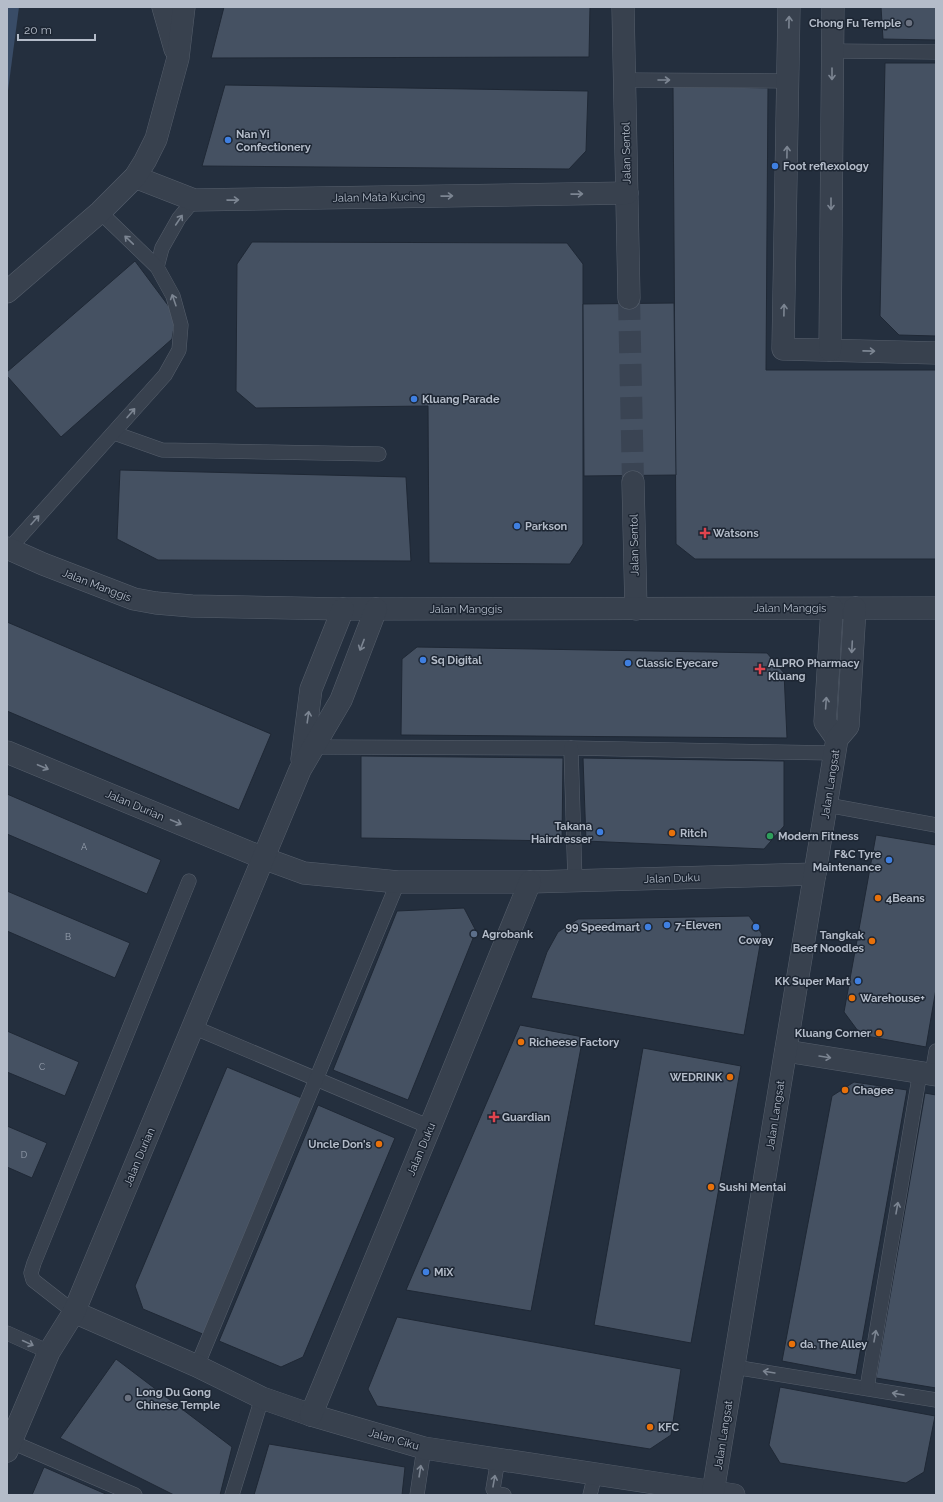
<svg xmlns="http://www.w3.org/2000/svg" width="943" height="1502" font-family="Raleway,sans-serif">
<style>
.water{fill:#394c67}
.building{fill:#455162;stroke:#1f2835}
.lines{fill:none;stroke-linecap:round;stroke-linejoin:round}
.street-tunnel{stroke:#3a4453;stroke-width:22;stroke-dasharray:22 11;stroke-linecap:butt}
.lane-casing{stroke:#565f6c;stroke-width:15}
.street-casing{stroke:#565f6c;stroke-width:23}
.lane{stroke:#38414e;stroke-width:14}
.street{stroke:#38414e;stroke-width:22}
.oneway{stroke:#7c8592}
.worship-dot{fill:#6b7280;stroke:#1d2633;stroke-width:1.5}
.shop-dot{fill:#3f7fe0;stroke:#1d2633;stroke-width:1.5}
.health-dot{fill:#e0444e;stroke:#1d2633;stroke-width:1.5}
.food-dot{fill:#e8710a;stroke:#1d2633;stroke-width:1.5}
.leisure-dot{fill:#2e9e5b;stroke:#1d2633;stroke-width:1.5}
.service-dot{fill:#5c6f8a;stroke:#1d2633;stroke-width:1.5}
.labels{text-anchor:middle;stroke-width:3;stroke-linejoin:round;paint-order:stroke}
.number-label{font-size:9px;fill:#98a1af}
.poi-label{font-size:11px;font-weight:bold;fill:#b4bcc9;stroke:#1d2633;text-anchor:start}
.street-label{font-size:11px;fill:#b4bcc9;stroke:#1d2633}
</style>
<rect width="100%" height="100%" fill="#242f3e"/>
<polygon class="water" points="7,7 19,7 7,98"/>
<g class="building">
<polygon points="224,7 590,7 589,57 211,58"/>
<polygon points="881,7 936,7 936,40 883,39"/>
<polygon points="885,63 936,63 936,336 899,335 880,316"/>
<polygon points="225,85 588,91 586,151 569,169 202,166"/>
<polygon points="673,86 768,88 766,370 936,370 936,559 695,559 676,544"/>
<polygon points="252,242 567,243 583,264 583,544 570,564 429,563 428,406 256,408 236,391 237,264"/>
<polygon points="135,261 176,316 172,339 61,437 7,376 7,372"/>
<polygon points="674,303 676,475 584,476 583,304"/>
<polygon points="120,470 406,477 411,561 158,560 117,539"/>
<polygon points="7,622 271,734 239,810 7,711"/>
<polygon points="417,647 767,653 784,673 787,738 401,735 402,659"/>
<polygon points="361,756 563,758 562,841 361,838"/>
<polygon points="583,758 784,761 784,826 764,849 586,841"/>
<polygon points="7,794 161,860 147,894 7,834"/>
<polygon points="876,835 936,845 936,989 926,1047 861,1035 844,1012"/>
<polygon points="7,891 130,943 115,978 7,931"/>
<polygon points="464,908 476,931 408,1100 333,1070 397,911"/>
<polygon points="749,916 762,934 744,1035 531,998 547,952 558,932 578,919"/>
<polygon points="520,1025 583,1037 531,1311 406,1290"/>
<polygon points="7,1031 79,1062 65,1096 7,1072"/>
<polygon points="643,1048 741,1066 691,1343 594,1325"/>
<polygon points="227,1067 304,1099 205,1335 143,1309 135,1286"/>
<polygon points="854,1082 907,1090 856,1375 782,1361 832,1096"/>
<polygon points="925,1093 936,1095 936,1388 876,1378"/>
<polygon points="318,1105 395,1138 303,1357 281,1367 219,1341"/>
<polygon points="7,1126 47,1143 32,1178 7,1167"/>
<polygon points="397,1317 681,1369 671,1435 650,1449 377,1406 368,1389"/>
<polygon points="116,1359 232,1447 220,1495 174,1495 60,1438"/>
<polygon points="780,1387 935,1416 924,1472 906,1483 780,1463 769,1445"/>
<polygon points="269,1444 405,1467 402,1495 254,1495"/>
<polygon points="44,1467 108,1495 32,1495"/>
</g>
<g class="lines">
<polyline class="street-tunnel" points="629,298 633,482"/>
<defs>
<g id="lane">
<polyline points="832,51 936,52"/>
<polyline points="625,80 788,81"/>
<polyline points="157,267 162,248 179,218 194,200"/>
<polyline points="114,433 162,450 379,454"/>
<polyline points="9,549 165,375 179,350 181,325 173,296 157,267 100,212"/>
<polyline points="313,747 571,748 834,753"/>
<polyline points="571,748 575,881"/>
<polyline points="827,805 936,825"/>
<polyline points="193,1027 430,1127"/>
<polyline points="932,1074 936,1051"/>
<polyline points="74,1312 33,1280 31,1273 34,1263 189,881"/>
<polyline points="7,1333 49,1352"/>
<polyline points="197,1366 398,882"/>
<polyline points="734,1367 936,1400"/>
<polyline points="867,1388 920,1072"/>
<polyline points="7,1440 135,1495"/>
<polyline points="498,1459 493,1489 498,1494 504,1495"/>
<polyline points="232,1495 262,1398"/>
<polyline points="417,1495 424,1448"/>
<polyline points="590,1495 595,1474"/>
</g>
<g id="street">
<polyline points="163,7 175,49"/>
<polyline points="623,7 629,298"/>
<polyline points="789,7 783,349 936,353"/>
<polyline points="135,177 194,200 627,193"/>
<polyline points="7,292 100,212 135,177 145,161 156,139 178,58 184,7"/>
<polyline points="830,350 833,7"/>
<polyline points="633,482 636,609"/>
<polyline points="7,548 43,564 134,599 156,603 192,606 343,609 936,608"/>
<polyline points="832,608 825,722 837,739"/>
<polyline points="7,752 263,858 304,873 398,882 530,882 815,874"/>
<polyline points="302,759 311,689 343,609"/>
<polyline points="786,1051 936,1075"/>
<polyline points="74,1312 197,1366 262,1398 311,1415 424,1448 734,1495"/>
<polyline points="311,1415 430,1127 530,882"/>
<polyline points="7,1451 49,1352 74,1312 300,770 341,700 376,609"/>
<polyline points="713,1492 837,739 848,726 855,608"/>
</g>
</defs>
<use href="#lane" class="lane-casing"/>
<use href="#street" class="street-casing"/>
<use href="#lane" class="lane"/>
<use href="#street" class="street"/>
</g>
<defs><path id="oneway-shaft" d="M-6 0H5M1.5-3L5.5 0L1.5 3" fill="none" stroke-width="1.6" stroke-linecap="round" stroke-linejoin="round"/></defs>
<g class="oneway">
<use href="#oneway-shaft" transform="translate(789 22) rotate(-89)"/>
<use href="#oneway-shaft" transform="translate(832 74) rotate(90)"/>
<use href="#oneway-shaft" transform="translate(664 80)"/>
<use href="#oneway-shaft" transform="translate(787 152) rotate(-89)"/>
<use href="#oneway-shaft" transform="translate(577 194) rotate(-1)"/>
<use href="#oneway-shaft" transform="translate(447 196) rotate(-1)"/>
<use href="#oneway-shaft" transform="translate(233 200) rotate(-1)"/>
<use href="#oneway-shaft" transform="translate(831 204) rotate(90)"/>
<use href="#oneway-shaft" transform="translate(179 220) rotate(-56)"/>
<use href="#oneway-shaft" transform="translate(129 240) rotate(-136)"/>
<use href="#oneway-shaft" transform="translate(174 300) rotate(-109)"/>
<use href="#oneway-shaft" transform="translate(784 310) rotate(-89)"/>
<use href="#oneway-shaft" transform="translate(869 351) rotate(1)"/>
<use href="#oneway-shaft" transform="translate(131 413) rotate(-49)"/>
<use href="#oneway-shaft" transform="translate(35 520) rotate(-48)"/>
<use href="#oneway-shaft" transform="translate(362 645) rotate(111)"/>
<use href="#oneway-shaft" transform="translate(852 647) rotate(93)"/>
<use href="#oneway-shaft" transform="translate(826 703) rotate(-86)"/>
<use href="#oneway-shaft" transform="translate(308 717) rotate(-82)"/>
<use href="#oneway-shaft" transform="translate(43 767) rotate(23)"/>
<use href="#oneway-shaft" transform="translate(176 822) rotate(23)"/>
<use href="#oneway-shaft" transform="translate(825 1057) rotate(9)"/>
<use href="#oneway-shaft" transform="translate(897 1208) rotate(-80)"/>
<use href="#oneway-shaft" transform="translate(875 1336) rotate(-80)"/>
<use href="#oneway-shaft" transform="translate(28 1343) rotate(25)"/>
<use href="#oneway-shaft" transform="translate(769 1372) rotate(-171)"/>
<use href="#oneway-shaft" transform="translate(898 1394) rotate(-170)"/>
<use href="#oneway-shaft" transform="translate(420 1471) rotate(-81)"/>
<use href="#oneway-shaft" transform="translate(494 1481) rotate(-80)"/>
</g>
<g class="worship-dot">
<circle cx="909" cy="23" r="4"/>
<circle cx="128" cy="1398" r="4"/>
</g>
<g class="shop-dot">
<circle cx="228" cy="140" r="4"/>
<circle cx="775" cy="166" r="4"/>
<circle cx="414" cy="399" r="4"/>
<circle cx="517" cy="526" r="4"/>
<circle cx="423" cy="660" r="4"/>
<circle cx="628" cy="663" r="4"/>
<circle cx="600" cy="832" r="4"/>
<circle cx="889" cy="860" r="4"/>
<circle cx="667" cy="925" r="4"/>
<circle cx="648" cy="927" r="4"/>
<circle cx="756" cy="927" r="4"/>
<circle cx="858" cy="981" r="4"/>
<circle cx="426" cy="1272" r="4"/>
</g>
<g class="health-dot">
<path d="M703 527h4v4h4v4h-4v4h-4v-4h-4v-4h4z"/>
<path d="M758 663h4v4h4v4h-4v4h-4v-4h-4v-4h4z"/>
<path d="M492 1111h4v4h4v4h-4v4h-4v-4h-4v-4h4z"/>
</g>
<g class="food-dot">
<circle cx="672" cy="833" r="4"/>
<circle cx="878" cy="898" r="4"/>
<circle cx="872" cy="941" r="4"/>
<circle cx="852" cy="998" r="4"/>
<circle cx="879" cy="1033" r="4"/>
<circle cx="521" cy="1042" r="4"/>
<circle cx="730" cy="1077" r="4"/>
<circle cx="845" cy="1090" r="4"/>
<circle cx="379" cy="1144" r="4"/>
<circle cx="711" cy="1187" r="4"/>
<circle cx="792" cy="1344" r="4"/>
<circle cx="650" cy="1427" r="4"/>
</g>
<circle class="leisure-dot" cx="770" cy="836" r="4"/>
<circle class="service-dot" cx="474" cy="934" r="4"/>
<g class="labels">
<g class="number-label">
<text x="84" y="850">A</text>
<text x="68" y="940">B</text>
<text x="42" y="1070">C</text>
<text x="24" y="1158">D</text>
</g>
<g class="poi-label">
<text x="901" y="27" text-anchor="end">Chong Fu Temple</text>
<text x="236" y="138">Nan Yi<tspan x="236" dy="13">Confectionery</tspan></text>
<text x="783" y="170">Foot reflexology</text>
<text x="422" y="403">Kluang Parade</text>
<text x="525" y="530">Parkson</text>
<text x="713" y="537">Watsons</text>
<text x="431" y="664">Sq Digital</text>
<text x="636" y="667">Classic Eyecare</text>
<text x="768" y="667">ALPRO Pharmacy<tspan x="768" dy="13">Kluang</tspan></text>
<text x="592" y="830" text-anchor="end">Takana<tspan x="592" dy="13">Hairdresser</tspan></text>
<text x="680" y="837">Ritch</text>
<text x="778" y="840">Modern Fitness</text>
<text x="881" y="858" text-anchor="end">F&amp;C Tyre<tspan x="881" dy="13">Maintenance</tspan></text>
<text x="886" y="902">4Beans</text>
<text x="675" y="929">7-Eleven</text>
<text x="640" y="931" text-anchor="end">99 Speedmart</text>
<text x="482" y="938">Agrobank</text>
<text x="864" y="939" text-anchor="end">Tangkak<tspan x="864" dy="13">Beef Noodles</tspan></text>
<text x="756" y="944" text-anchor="middle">Coway</text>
<text x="850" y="985" text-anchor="end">KK Super Mart</text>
<text x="860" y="1002">Warehouse+</text>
<text x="871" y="1037" text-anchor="end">Kluang Corner</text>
<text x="529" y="1046">Richeese Factory</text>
<text x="722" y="1081" text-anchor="end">WEDRINK</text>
<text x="853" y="1094">Chagee</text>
<text x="502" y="1121">Guardian</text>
<text x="371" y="1148" text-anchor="end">Uncle Don's</text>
<text x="719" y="1191">Sushi Mentai</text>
<text x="434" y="1276">MiX</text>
<text x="800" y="1348">da. The Alley</text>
<text x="136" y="1396">Long Du Gong<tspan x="136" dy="13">Chinese Temple</tspan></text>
<text x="658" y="1431">KFC</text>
</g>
<g class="street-label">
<text transform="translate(626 153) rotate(-91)" y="4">Jalan Sentol</text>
<text transform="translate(379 197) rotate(-1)" y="4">Jalan Mata Kucing</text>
<text transform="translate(634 545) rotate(-91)" y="4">Jalan Sentol</text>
<text transform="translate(97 585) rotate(21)" y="4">Jalan Manggis</text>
<text x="790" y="612">Jalan Manggis</text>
<text x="466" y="613">Jalan Manggis</text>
<text transform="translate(830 784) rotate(-81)" y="4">Jalan Langsat</text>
<text transform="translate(135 805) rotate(23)" y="4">Jalan Durian</text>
<text transform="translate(672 878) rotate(-2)" y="4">Jalan Duku</text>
<text transform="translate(775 1115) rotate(-81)" y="4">Jalan Langsat</text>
<text transform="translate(421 1149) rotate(-67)" y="4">Jalan Duku</text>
<text transform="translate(139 1157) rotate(-67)" y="4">Jalan Durian</text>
<text transform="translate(723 1435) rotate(-81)" y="4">Jalan Langsat</text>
<text transform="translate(394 1439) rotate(16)" y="4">Jalan Ciku</text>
</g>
</g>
<rect width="943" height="1502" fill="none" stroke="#b4bcc9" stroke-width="16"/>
<path d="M18 34v6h77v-6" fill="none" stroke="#b4bcc9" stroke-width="2"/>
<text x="24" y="34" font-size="12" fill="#b4bcc9" stroke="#1d2633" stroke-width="3" paint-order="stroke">20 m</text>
</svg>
